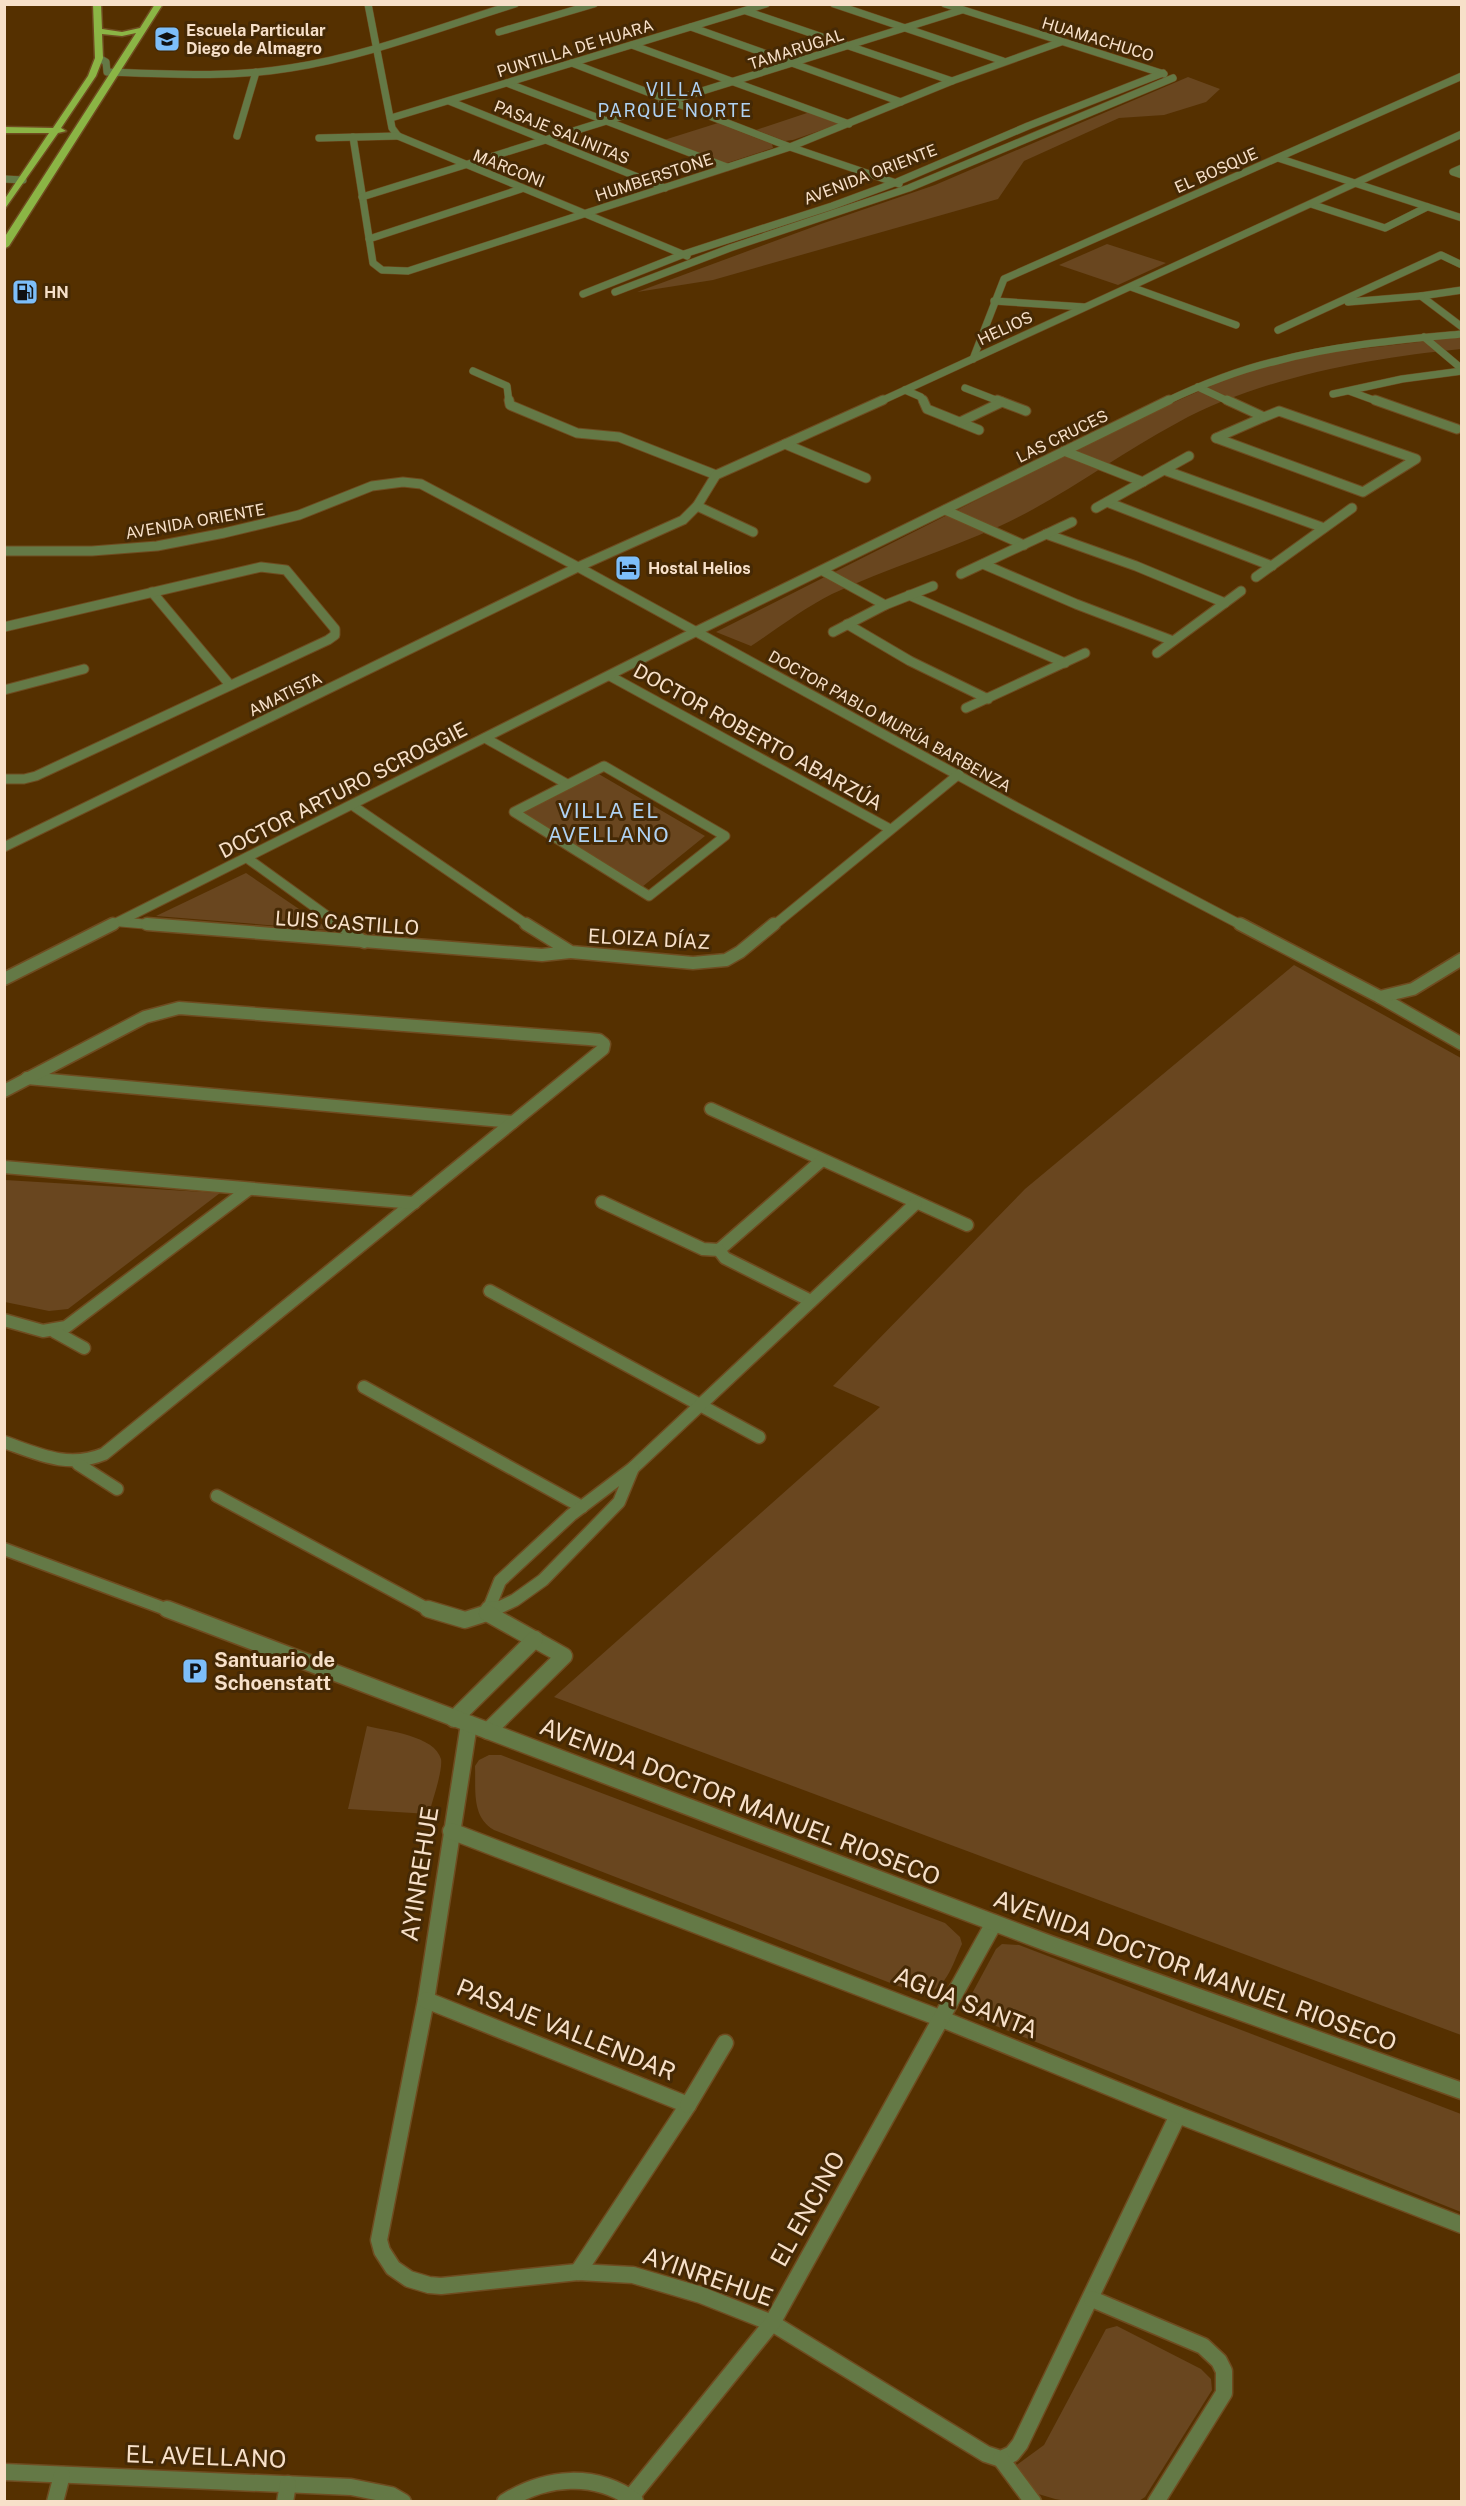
<svg xmlns="http://www.w3.org/2000/svg" width="1466" height="2506" font-family="'Public Sans',sans-serif">
<style>
.green{fill:#69461f}
.lines{fill:none;stroke-linecap:round;stroke-linejoin:round}
.minor-far3-casing{stroke:#6f4c20;stroke-width:8}
.minor-far2-casing{stroke:#6f4c20;stroke-width:11}
.minor-far1-casing{stroke:#6f4c20;stroke-width:15}
.minor-casing{stroke:#6f4c20;stroke-width:19}
.tertiary-far1-casing{stroke:#6f4c20;stroke-width:15}
.tertiary-casing{stroke:#6f4c20;stroke-width:19}
.primary-casing{stroke:#6f4c20;stroke-width:3}
.minor-far3{stroke:#647946;stroke-width:7}
.minor-far2{stroke:#647946;stroke-width:9}
.minor-far1{stroke:#647946;stroke-width:12}
.minor{stroke:#647946;stroke-width:16}
.tertiary-far1{stroke:#647946;stroke-width:12}
.tertiary{stroke:#647946;stroke-width:16}
.primary{fill:#8bb545;fill-rule:evenodd}
.labels{text-anchor:middle;stroke-width:6;stroke-linejoin:round;paint-order:stroke}
.far-poi-label{font-size:16px;font-weight:bold;fill:#f7e0c9;stroke:#452905;text-anchor:start}
.far-street-label{font-size:16px;fill:#f7e0c9;stroke:#452905}
.far-neighbourhood-label{font-size:18px;letter-spacing:1.5px;fill:#afd2f3;stroke:#452905}
.street-label{font-size:20px;fill:#f7e0c9;stroke:#452905}
.poi-label{font-size:20px;font-weight:bold;fill:#f7e0c9;stroke:#452905;text-anchor:start}
.neighbourhood-label{font-size:21px;letter-spacing:1.5px;fill:#afd2f3;stroke:#452905}
.near-street-label{font-size:24px;fill:#f7e0c9;stroke:#452905}
</style>
<rect width="100%" height="100%" fill="#553000"/>
<g class="green">
<polygon points="1188,77 1220,89 1206,102 1164,115 1119,118 1024,161 998,199 713,280 637,292 821,224 935,185"/>
<polygon points="810,112 842,123 793,140 785,141 756,130"/>
<polygon points="718,123 772,144 773,148 724,164 664,140"/>
<polygon points="1107,244 1166,263 1118,285 1059,265"/>
<path d="M1461,337V349C1370,358 1258,378 1177,423C1117,455 1063,497 1000,526C945,551 887,568 832,594C804,608 777,629 751,646L716,632L1147,414L1222,381L1266,366L1317,354Z"/>
<polygon points="597,773 705,836 642,887 520,812"/>
<polygon points="246,873 330,930 156,916"/>
<polygon points="1294,965 1461,1058 1461,2035 554,1697 880,1407 833,1386 1025,1189"/>
<polygon points="4,1180 5,1180 220,1193 68,1309 49,1311 5,1302"/>
<path d="M367,1726C388,1731 435,1736 441,1759C443,1771 432,1801 429,1814L348,1809Z"/>
<path d="M489,1755H501L945,1923L960,1937L962,1944C952,1965 946,1993 919,1994L494,1830C471,1817 476,1789 475,1766L479,1760Z"/>
<path d="M1002,1944L1019,1945L1461,2114V2212L976,2018C968,2014 966,2010 968,2001L996,1949Z"/>
<polygon points="1117,2326 1201,2369 1211,2379 1212,2390 1145,2497 1139,2501 1073,2502 1055,2499 1035,2493 1014,2467 1044,2445 1106,2329"/>
</g>
<g class="lines">
<defs>
<g id="minor-far3">
<polyline points="368,4 392,128 398,136 687,256"/>
<polyline points="834,4 1003,61"/>
<polyline points="945,4 1164,74"/>
<polyline points="746,11 952,81"/>
<polyline points="691,27 901,102"/>
<polyline points="499,32 594,4"/>
<polyline points="632,45 849,124"/>
<path d="M99,58L106,62L107,72C168,74 230,78 290,68C367,56 441,27 515,4"/>
<polyline points="572,63 790,147 899,184"/>
<polyline points="507,83 727,167"/>
<polyline points="449,101 665,188"/>
<polyline points="391,118 766,4"/>
<polyline points="237,136 256,72"/>
<polyline points="353,137 373,263 382,270 408,271 790,147 952,81 1061,42"/>
<polyline points="319,138 398,136"/>
<polyline points="1278,158 1462,218"/>
<polyline points="1462,168 1453,172 1462,175"/>
<polyline points="4,179 23,180"/>
<polyline points="362,197 962,10"/>
<polyline points="1311,204 1385,228 1427,207"/>
<polyline points="369,239 521,189"/>
<polyline points="1131,287 1236,325"/>
<polyline points="1462,290 1421,296 1462,327"/>
<polyline points="615,292 730,248 909,188 1173,78"/>
<polyline points="583,294 684,254 832,206 897,182 1028,126 1163,73"/>
<polyline points="994,301 1084,307"/>
<polyline points="1348,302 1421,296"/>
<polyline points="1278,330 1441,255 1462,265"/>
<polyline points="1424,337 1462,369"/>
<polyline points="973,359 1004,279 1462,76"/>
<polyline points="473,371 507,386 509,402"/>
<polyline points="1198,387 1230,402"/>
<polyline points="965,388 1001,402"/>
<polyline points="905,390 921,397 923,402"/>
<polyline points="1349,391 1379,402"/>
<polyline points="1333,394 1402,379 1462,371"/>
<polyline points="879,402 1462,134"/>
<path d="M1165,402C1201,385 1238,370 1277,361C1337,345 1400,340 1462,334"/>
</g>
<g id="minor-far2">
<polyline points="509,400 510,405 577,433 619,437 716,475"/>
<polyline points="923,400 927,409 979,430"/>
<polyline points="997,400 1026,411"/>
<polyline points="1375,400 1457,429"/>
<polyline points="960,422 1002,402"/>
<polyline points="1216,438 1264,417 1227,400"/>
<polyline points="1216,438 1363,492 1416,459 1279,411 1264,417"/>
<polyline points="785,444 866,478"/>
<polyline points="1064,451 1143,482"/>
<polyline points="1164,470 1324,528"/>
<polyline points="1107,502 1272,566"/>
<polyline points="697,506 753,532"/>
<polyline points="1096,508 1189,456"/>
<polyline points="945,510 1024,545"/>
<polyline points="1046,534 1136,566 1225,603"/>
<polyline points="4,551 92,551 157,546 224,533 299,515 372,486 403,482 421,484 578,567 1016,807 1243,926"/>
<polyline points="983,564 1076,604 1173,641"/>
<polyline points="823,571 885,605"/>
<polyline points="961,574 1072,522"/>
<polyline points="1256,577 1352,508"/>
<polyline points="152,592 230,685"/>
<polyline points="909,595 1065,663"/>
<polyline points="847,624 910,661 988,699"/>
<polyline points="4,627 261,567 286,570 335,629 335,635 328,640 36,776 24,779 4,779"/>
<polyline points="833,632 885,605 933,586"/>
<polyline points="1157,653 1241,591"/>
<polyline points="610,676 890,829"/>
<polyline points="4,690 84,669"/>
<polyline points="966,708 1085,653"/>
<polyline points="485,738 567,784"/>
<polygon points="604,766 725,836 649,896 514,812"/>
<polyline points="352,805 529,926"/>
<polyline points="4,847 578,567 683,520 697,506 716,475 883,400"/>
<polyline points="247,858 341,926"/>
<polyline points="121,922 167,926"/>
<polyline points="110,926 697,631 1169,400"/>
<polyline points="773,926 959,774"/>
</g>
<g id="minor-far1">
<polyline points="147,924 542,955 570,952"/>
<polyline points="339,924 364,942"/>
<polyline points="526,924 571,952 693,963 726,960 740,952 774,924"/>
<polyline points="1240,924 1380,997 1462,1044"/>
<polyline points="4,979 113,924"/>
<polyline points="1380,997 1413,989 1462,959"/>
<polyline points="27,1078 513,1122"/>
<path d="M4,1091L145,1017L179,1008L589,1039L599,1040L604,1044L603,1049L104,1454C68,1469 38,1454 4,1442"/>
<polyline points="711,1109 967,1225"/>
<polyline points="4,1167 414,1203"/>
<polyline points="602,1202 703,1249 719,1250 822,1160"/>
<polyline points="719,1250 725,1258 811,1301"/>
<polyline points="490,1291 759,1437"/>
<polyline points="4,1320 43,1331 66,1327 249,1189"/>
<polyline points="55,1332 84,1348"/>
<polyline points="364,1387 582,1507"/>
<polyline points="78,1464 117,1489"/>
<polyline points="633,1468 916,1203"/>
<polyline points="217,1496 431,1611"/>
<polyline points="488,1611 500,1581 571,1515 633,1468 619,1502 543,1580 515,1600 492,1611"/>
</g>
<g id="minor">
<polyline points="428,1609 465,1620 487,1613"/>
<polyline points="487,1613 489,1609"/>
<polyline points="487,1613 495,1609"/>
<polyline points="487,1613 564,1656 488,1731"/>
<polyline points="454,1719 535,1639"/>
<polyline points="469,1724 426,2000 379,2240 382,2251 393,2268 409,2279 429,2285 441,2286 578,2272 633,2275 701,2295 772,2323 986,2454 1001,2459 1012,2454 1020,2444 1178,2115"/>
<polyline points="451,1831 942,2019 1178,2115 1462,2225"/>
<polyline points="426,2000 688,2105 578,2272"/>
<polyline points="688,2105 725,2043"/>
<polyline points="1092,2299 1203,2346 1219,2361 1224,2371 1224,2393 1156,2502"/>
<polyline points="1001,2459 1033,2502"/>
<polyline points="4,2472 351,2487 391,2495 403,2502"/>
<polyline points="631,2497 772,2323 994,1923"/>
<polyline points="55,2502 62,2475"/>
<polyline points="285,2502 288,2484"/>
<path d="M505,2502C546,2476 595,2472 635,2501"/>
</g>
<polyline id="tertiary-far1" points="4,1549 171,1611"/>
<polyline id="tertiary" points="167,1609 1050,1944 1462,2091"/>
<polygon id="primary" points="93,4 101,4 102,29 122,32 140,28 155,4 163,4 9,246 4,249 4,238 136,33 122,36 102,34 103,58 96,76 61,128 66,131 58,133 4,210 4,200 49,133 4,133 4,127 53,128 88,76 95,58"/>
</defs>
<use href="#minor-far3" class="minor-far3-casing"/>
<use href="#minor-far2" class="minor-far2-casing"/>
<use href="#minor-far1" class="minor-far1-casing"/>
<use href="#minor" class="minor-casing"/>
<use href="#tertiary-far1" class="tertiary-far1-casing"/>
<use href="#tertiary" class="tertiary-casing"/>
<use href="#primary" class="primary-casing"/>
<use href="#minor-far3" class="minor-far3"/>
<use href="#minor-far2" class="minor-far2"/>
<use href="#minor-far1" class="minor-far1"/>
<use href="#minor" class="minor"/>
<use href="#tertiary-far1" class="tertiary-far1"/>
<use href="#tertiary" class="tertiary"/>
<use href="#primary" class="primary"/>
</g>
<defs>
<symbol id="school-square" viewBox="-11 -11 22 22"><rect x="-9" y="-9" width="18" height="18" rx="4" fill="#7dbef9" stroke="#452905"/><path d="M0-5L7-2L0 1L-7-2ZM-4 1L0 2.5L4 1V4Q0 6-4 4Z" fill="#111"/></symbol>
<symbol id="fuel-square" viewBox="-11 -11 22 22"><rect x="-9" y="-9" width="18" height="18" rx="4" fill="#7dbef9" stroke="#452905"/><path d="M-5.5-6h7V0h2V4h1.3V-2.5L3-4.5l.8-.8L6-3V5H2.5V1h-1V6h-7ZM-4.2-4.7v3.2H.2V-4.7Z" fill="#111"/></symbol>
<symbol id="hotel-square" viewBox="-11 -11 22 22"><rect x="-9" y="-9" width="18" height="18" rx="4" fill="#7dbef9" stroke="#452905"/><path d="M-6-4.5h1.5V1H6V5H4.5V3h-9V5H-6ZM-4 0a1.8 1.8 0 1 1 3.6 0ZM.5 0V-2.5h3Q6-2.5 6 0Z" fill="#111"/></symbol>
<symbol id="parking-square" viewBox="-11 -11 22 22"><rect x="-9" y="-9" width="18" height="18" rx="4" fill="#7dbef9" stroke="#452905"/><path d="M-3.5-5.5H1a3.5 3.5 0 0 1 0 7H-1V5.5H-3.5ZM-1-3.4V-.6H.8a1.4 1.4 0 0 0 0-2.8Z" fill="#111"/></symbol>
</defs>
<g fill-rule="evenodd">
<use href="#school-square" x="152" y="24" width="30" height="30"/>
<use href="#fuel-square" x="10" y="277" width="30" height="30"/>
<use href="#hotel-square" x="613" y="553" width="30" height="30"/>
<use href="#parking-square" x="180" y="1656" width="30" height="30"/>
</g>
<g class="labels">
<g class="far-poi-label">
<text x="186" y="36">Escuela Particular<tspan x="186" dy="18">Diego de Almagro</tspan></text>
<text x="44" y="298">HN</text>
<text x="648" y="574">Hostal Helios</text>
</g>
<g class="far-street-label">
<text transform="translate(1098 39) rotate(17)" y="6">HUAMACHUCO</text>
<text transform="translate(575 48) rotate(-17)" y="6">PUNTILLA DE HUARA</text>
<text transform="translate(796 49) rotate(-18)" y="6">TAMARUGAL</text>
<text transform="translate(562 132) rotate(22)" y="6">PASAJE SALINITAS</text>
<text transform="translate(509 168) rotate(22)" y="6">MARCONI</text>
<text transform="translate(1216 170) rotate(-24)" y="6">EL BOSQUE</text>
<text transform="translate(870 174) rotate(-21)" y="6">AVENIDA ORIENTE</text>
<text transform="translate(654 177) rotate(-18)" y="6">HUMBERSTONE</text>
<text transform="translate(1005 328) rotate(-25)" y="6">HELIOS</text>
<text transform="translate(1062 436) rotate(-26)" y="6">LAS CRUCES</text>
<text transform="translate(195 521) rotate(-10)" y="6">AVENIDA ORIENTE</text>
<text transform="translate(285 694) rotate(-26)" y="6">AMATISTA</text>
<text transform="translate(890 721) rotate(29)" y="6">DOCTOR PABLO MURÚA BARBENZA</text>
</g>
<g class="far-neighbourhood-label">
<text x="675" y="96">VILLA<tspan x="675" dy="21">PARQUE NORTE</tspan></text>
</g>
<g class="street-label">
<text transform="translate(758 737) rotate(29)" y="7">DOCTOR ROBERTO ABARZÚA</text>
<text transform="translate(343 790) rotate(-27)" y="7">DOCTOR ARTURO SCROGGIE</text>
<text transform="translate(347 923) rotate(4)" y="7">LUIS CASTILLO</text>
<text transform="translate(649 939) rotate(3)" y="7">ELOIZA DÍAZ</text>
</g>
<g class="poi-label">
<text x="214" y="1667">Santuario de<tspan x="214" dy="23">Schoenstatt</tspan></text>
</g>
<g class="neighbourhood-label">
<text x="609" y="818">VILLA EL<tspan x="609" dy="24">AVELLANO</tspan></text>
</g>
<g class="near-street-label">
<text transform="translate(740 1802) rotate(21)" y="8">AVENIDA DOCTOR MANUEL RIOSECO</text>
<text transform="translate(420 1874) rotate(-81)" y="8">AYINREHUE</text>
<text transform="translate(1195 1971) rotate(20)" y="8">AVENIDA DOCTOR MANUEL RIOSECO</text>
<text transform="translate(966 2003) rotate(22)" y="8">AGUA SANTA</text>
<text transform="translate(566 2030) rotate(22)" y="8">PASAJE VALLENDAR</text>
<text transform="translate(808 2209) rotate(-61)" y="8">EL ENCINO</text>
<text transform="translate(708 2277) rotate(19)" y="8">AYINREHUE</text>
<text transform="translate(206 2457) rotate(2)" y="8">EL AVELLANO</text>
</g>
</g>
<rect width="1466" height="2506" fill="none" stroke="#f7e0c9" stroke-width="12"/>
</svg>
